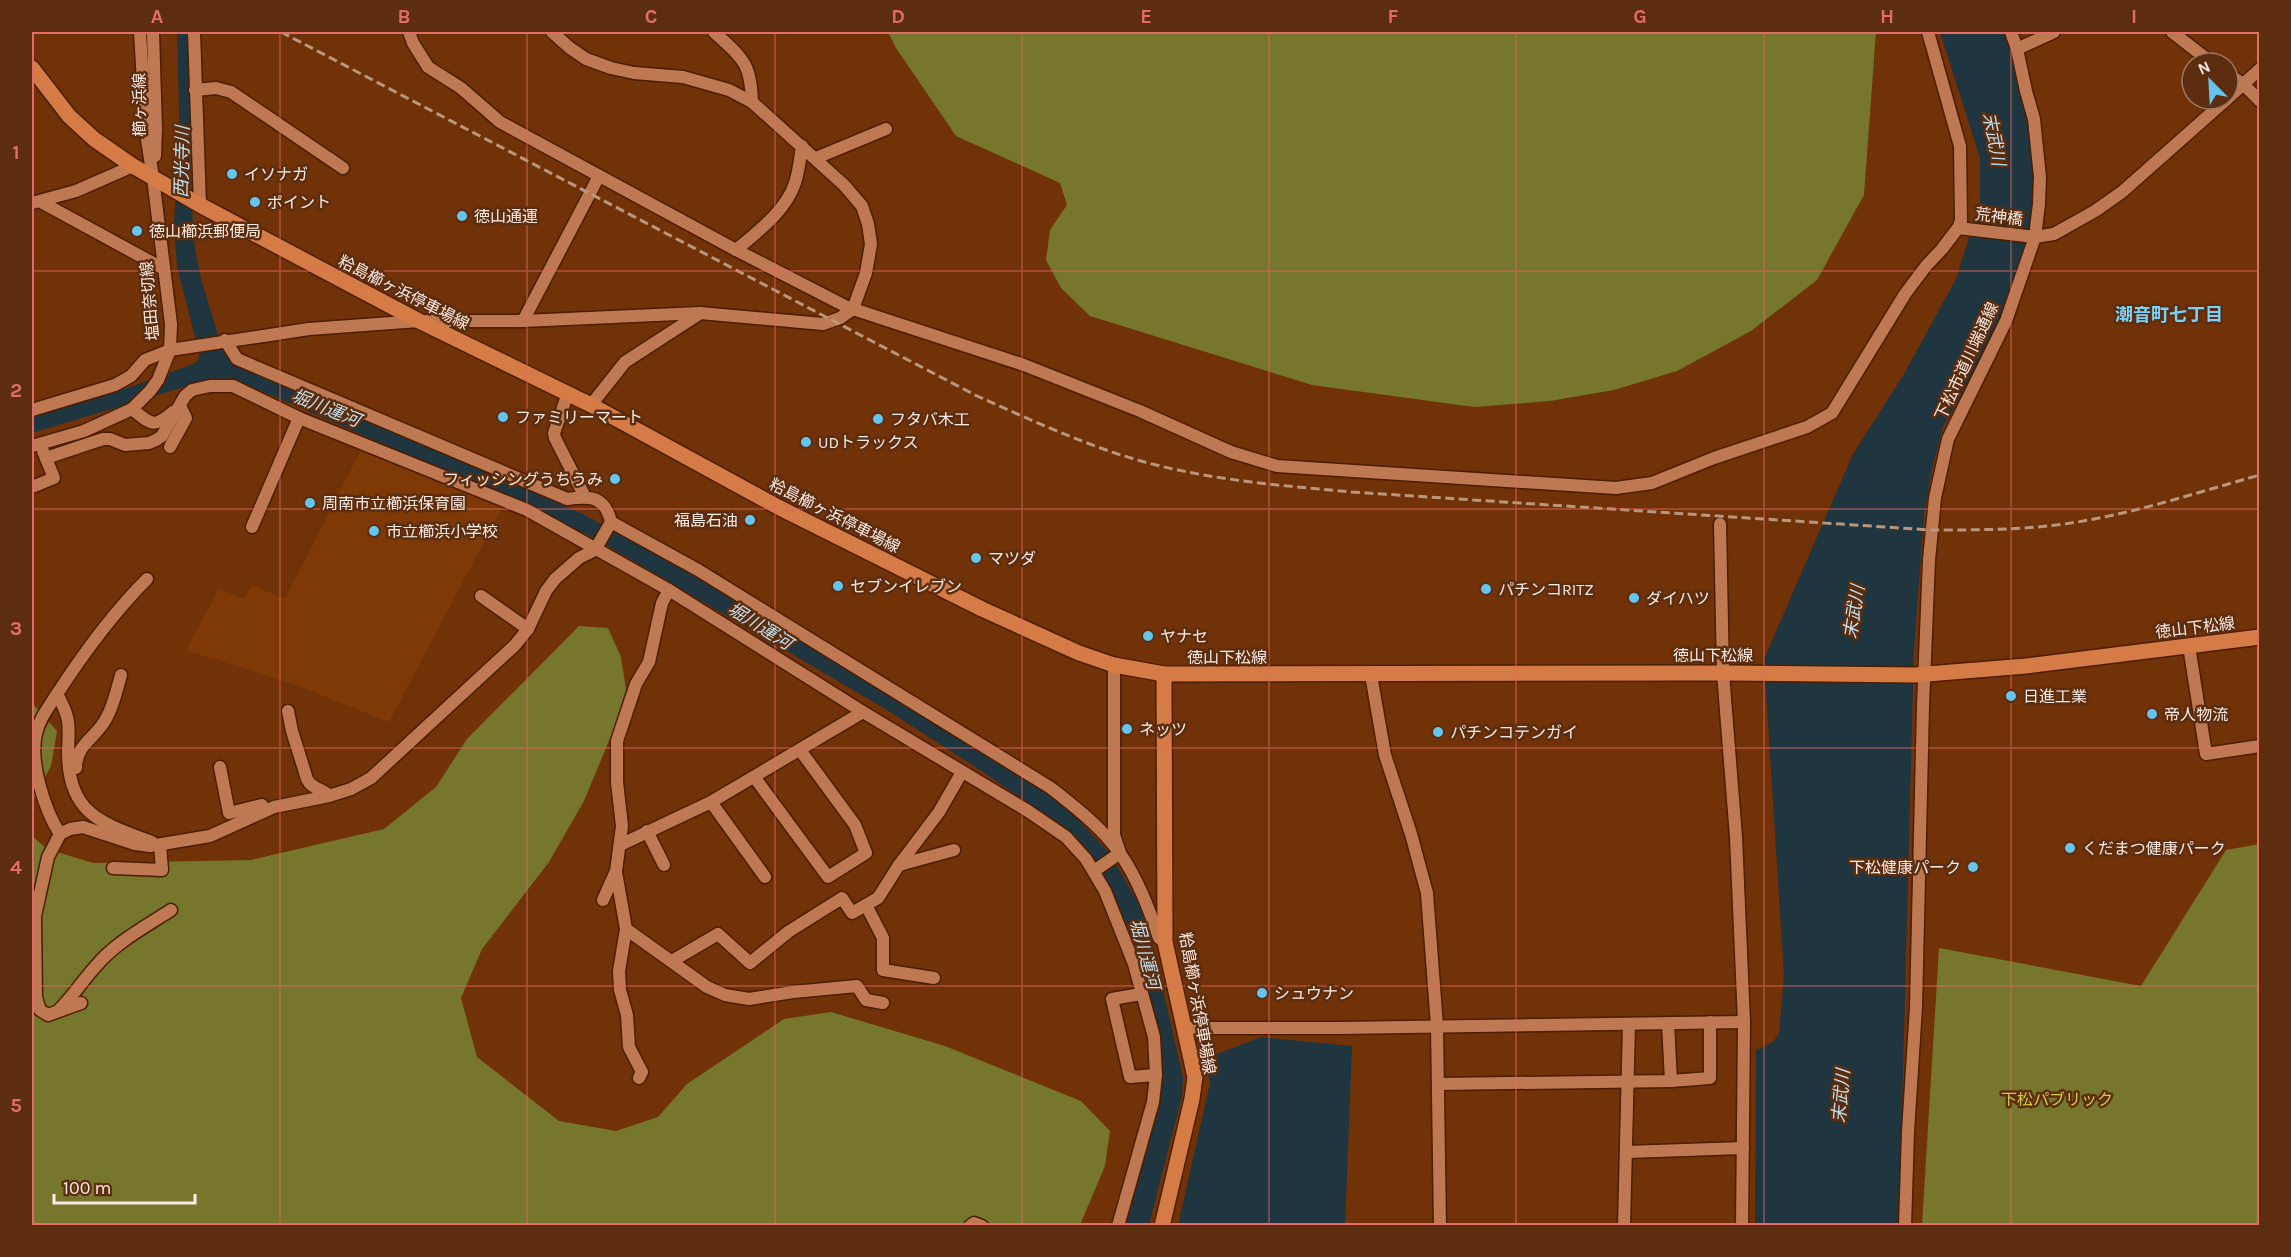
<svg xmlns="http://www.w3.org/2000/svg" width="2291" height="1257" font-family="Karla,'Noto Sans JP',sans-serif">
<style>
.built{fill:#7f3907}
.green{fill:#76762c}
.water{fill:#1f353f}
.lines{fill:none;stroke-linecap:round;stroke-linejoin:round}
.minor-casing{stroke:#4c1d00;stroke-width:15}
.major-casing{stroke:#4c1d00;stroke-width:18}
.minor{stroke:#be7953;stroke-width:12}
.major{stroke:#d57b46;stroke-width:15}
.rail{stroke:#bb967e;stroke-width:3;stroke-dasharray:9 4.5;stroke-linecap:butt}
.grid{fill:none;stroke:#e36c69;stroke-width:1.5;stroke-opacity:0.55}
.poi-dot{fill:#65c5ee;stroke:#5d2d0f;stroke-width:2}
.labels{text-anchor:middle;stroke-width:5;stroke-linejoin:round;paint-order:stroke}
.street-label{font-size:16px;fill:#fbebe3;stroke:#5d2d0f}
.poi-label{font-size:16px;fill:#fbebe3;stroke:#5d2d0f;text-anchor:start}
.park-label{font-size:16px;fill:#cecd42;stroke:#5d2d0f}
.water-label{font-size:18px;font-style:italic;fill:#bfdeed;stroke:#5d2d0f}
.neighbourhood-label{font-size:18px;font-weight:bold;fill:#7ad1f8;stroke:#5d2d0f}
.neatline{fill:none;stroke:#e36c69;stroke-width:2}
.grid-label{font-size:20px;text-anchor:middle;font-weight:bold;fill:#e36c69}
</style>
<rect width="100%" height="100%" fill="#703206"/>
<polygon class="built" points="363,446 502,508 389,722 296,685 186,650 219,589 245,599 251,585 285,599"/>
<g class="green">
<polygon points="888,32 1876,32 1864,195 1817,280 1751,331 1677,371 1614,390 1550,401 1474,407 1312,385 1090,316 1061,288 1046,260 1050,230 1067,205 1060,183 956,136 896,48"/>
<polygon points="579,626 608,628 621,657 626,690 613,731 584,801 549,862 482,949 461,998 477,1057 559,1121 616,1131 658,1117 687,1084 784,1019 831,1012 945,1046 1081,1101 1110,1131 1105,1166 1080,1225 32,1225 32,703 57,731 51,766 32,801 32,836 47,849 93,863 251,860 384,829 436,787 467,739"/>
<polygon points="2259,844 2259,1225 1922,1225 1939,948 2141,986 2226,850"/>
</g>
<g class="water">
<polygon points="177,32 190,32 190,183 195,249 201,279 222,348 232,361 583,514 754,610 1056,797 1110,853 1138,903 1151,938 1183,1077 1182,1096 1149,1225 1124,1225 1159,1099 1136,954 1127,925 1111,889 1095,861 1054,820 977,768 887,710 594,538 546,515 236,380 211,379 32,433 32,417 133,386 196,363 200,356 177,267 174,226 176,179 171,172 180,149"/>
<polygon points="1940,32 2008,32 2015,53 2028,126 2036,188 2030,243 2004,310 1961,397 1943,427 1932,469 1924,515 1914,649 1899,1225 1755,1226 1756,1050 1773,1042 1779,1033 1784,976 1764,659 1853,454 1904,374 1956,279 1980,202 1980,158"/>
<polygon points="1261,1037 1352,1046 1345,1225 1178,1225 1210,1083 1204,1059"/>
</g>
<g class="lines">
<defs>
<g id="minor">
<polyline points="153,32 156,129 155,156"/>
<polyline points="194,32 200,205"/>
<polyline points="409,32 413,43 428,67 461,88 500,122 736,250 847,307 1024,365 1140,411 1231,452 1277,466 1616,488 1652,483 1714,458 1807,427 1832,413 1905,294 1926,266 1942,249 1958,228 1961,221 1960,146 1928,32"/>
<path d="M714,32C742,58 751,62 752,102"/>
<polyline points="2172,32 2212,63"/>
<polyline points="2017,49 2054,32"/>
<polyline points="2228,74 2243,84 2260,101"/>
<polyline points="195,90 216,88 231,92 343,168"/>
<polyline points="2228,98 2260,69"/>
<polyline points="816,158 886,129"/>
<polyline points="41,202 164,269"/>
<polyline points="32,203 76,191 133,166"/>
<polyline points="1958,228 2035,237 2054,234 2095,211 2122,192 2227,99"/>
<path d="M736,250C757,232 786,211 795,183C799,171 800,158 802,146"/>
<polyline points="523,321 599,176"/>
<polyline points="568,393 554,433 555,438 585,497"/>
<polyline points="591,405 625,362 699,314"/>
<path d="M132,409C151,424 153,429 173,412"/>
<polyline points="32,410 115,385 131,376 145,360 170,350 309,329 419,321 523,321 700,313 823,324 840,318 853,309 866,273 871,244 868,224 862,206 844,185 752,102 729,90 683,77 634,73 611,68 586,59 570,48 552,32"/>
<polyline points="32,446 84,431 132,409 150,391 158,380 170,350 171,324 153,178 146,133 140,32"/>
<polyline points="170,447 186,418 180,406"/>
<polyline points="46,458 103,439 110,439 125,445 149,443 156,440 162,436 185,396 192,390 210,386 233,386 299,418 527,510 669,590 863,712 1028,811 1066,837 1086,859 1105,891 1134,964 1154,1037 1156,1075 1153,1102 1118,1226"/>
<polyline points="32,487 54,478 43,451"/>
<path d="M611,522L698,570L1051,788C1075,807 1101,827 1119,852C1137,877 1149,909 1159,938L1165,942"/>
<polyline points="1720,524 1723,673 1736,837 1744,1022 1742,1226"/>
<polyline points="252,527 299,418"/>
<polyline points="481,596 528,629"/>
<polyline points="2189,646 2206,754 2260,746"/>
<polyline points="1371,675 1385,755 1411,834 1427,893 1437,1026 1440,1226"/>
<path d="M57,694C71,719 69,724 68,752C68,814 101,823 152,842"/>
<path d="M288,711L292,731L307,779C312,790 323,788 329,796"/>
<polyline points="220,767 229,813 262,805"/>
<path d="M76,768C76,743 97,738 107,717C114,704 117,689 121,675"/>
<polyline points="755,778 828,877 866,853 855,825 800,750"/>
<polyline points="711,802 765,877"/>
<polyline points="647,831 664,865"/>
<path d="M60,834C45,811 29,762 36,734C39,719 49,707 57,694C83,654 113,613 147,579"/>
<polyline points="620,845 711,802 863,712"/>
<polyline points="899,865 954,850"/>
<polyline points="113,868 162,870 160,845"/>
<polyline points="1094,871 1120,853 1114,835 1114,665"/>
<polyline points="616,872 626,929 619,971 620,990 627,1015 629,1047 642,1072 639,1078"/>
<polyline points="603,900 616,871 622,826 617,782 617,741 636,684 649,662 662,603 669,590"/>
<polyline points="866,905 883,938 883,970 934,978"/>
<polyline points="626,929 707,987 725,995 749,999 793,992 857,986 866,1000 883,1003"/>
<polyline points="672,961 718,934 750,963 788,932 842,898 852,913 878,898 899,865 939,812 962,772"/>
<polyline points="1141,994 1112,999 1130,1077 1156,1075"/>
<path d="M81,1003L48,1015L40,1010L36,998L35,916L48,857L60,834L70,829L83,827L135,844L150,846L210,836L274,807L329,796L351,789L371,778L515,645L528,629L546,591L555,579L579,558L595,550L611,522C605,496 591,496 567,499L237,359L225,340"/>
<path d="M60,1009C73,996 83,980 96,966C116,942 145,927 171,910"/>
<polyline points="1668,1023 1671,1081"/>
<polyline points="1183,1028 1339,1028 1744,1022"/>
<polyline points="1438,1084 1671,1081 1710,1078 1710,1022"/>
<polyline points="1626,1152 1743,1148"/>
<polyline points="970,1226 974,1223 982,1226"/>
<polyline points="1624,1226 1629,1024"/>
<polyline points="1905,1226 1908,1132 1916,1007 1923,706 1929,560 1935,498 1948,439 2006,321 2035,237 2039,204 2040,177 2034,119 2026,91 2017,49 2011,32"/>
</g>
<g id="major">
<polyline points="32,68 69,116 94,139 133,166 200,205 419,321 591,405 778,507 982,609 1079,653 1114,665 1164,674 1723,673 1915,675 2026,666 2260,637"/>
<polyline points="1162,1226 1192,1099 1195,1077 1165,942 1164,674"/>
</g>
</defs>
<use href="#minor" class="minor-casing"/>
<use href="#major" class="major-casing"/>
<use href="#minor" class="minor"/>
<use href="#major" class="major"/>
<path class="rail" d="M281,32L977,396C1024,417 1072,439 1121,455C1195,479 1275,485 1352,492L1931,530C1976,530 2020,530 2064,524C2130,515 2195,493 2260,475"/>
</g>
<path class="grid" d="M280,32V1226M527,32V1226M775,32V1226M1022,32V1226M1269,32V1226M1516,32V1226M1764,32V1226M2011,32V1226M32,271H2260M32,509H2260M32,748H2260M32,986H2260"/>
<g class="poi-dot">
<circle cx="232" cy="174" r="6"/>
<circle cx="255" cy="202" r="6"/>
<circle cx="462" cy="216" r="6"/>
<circle cx="137" cy="231" r="6"/>
<circle cx="503" cy="417" r="6"/>
<circle cx="878" cy="419" r="6"/>
<circle cx="806" cy="442" r="6"/>
<circle cx="615" cy="479" r="6"/>
<circle cx="310" cy="503" r="6"/>
<circle cx="750" cy="520" r="6"/>
<circle cx="374" cy="531" r="6"/>
<circle cx="976" cy="558" r="6"/>
<circle cx="838" cy="586" r="6"/>
<circle cx="1486" cy="589" r="6"/>
<circle cx="1634" cy="598" r="6"/>
<circle cx="1148" cy="636" r="6"/>
<circle cx="2011" cy="696" r="6"/>
<circle cx="2152" cy="714" r="6"/>
<circle cx="1127" cy="729" r="6"/>
<circle cx="1438" cy="732" r="6"/>
<circle cx="2070" cy="848" r="6"/>
<circle cx="1973" cy="867" r="6"/>
<circle cx="1262" cy="993" r="6"/>
</g>
<g class="labels">
<g class="street-label">
<text transform="translate(139 105) rotate(-90)" y="6">櫛ヶ浜線</text>
<text transform="translate(1999 216) rotate(7)" y="6">荒神橋</text>
<text transform="translate(404 292) rotate(27)" y="6">粭島櫛ヶ浜停車場線</text>
<text transform="translate(149 301) rotate(-95)" y="6">塩田奈切線</text>
<text transform="translate(1966 361) rotate(-65)" y="6">下松市道川端通線</text>
<text transform="translate(835 515) rotate(27)" y="6">粭島櫛ヶ浜停車場線</text>
<text transform="translate(2195 627) rotate(-7)" y="6">徳山下松線</text>
<text x="1713" y="661">徳山下松線</text>
<text x="1227" y="663">徳山下松線</text>
<text transform="translate(1198 1003) rotate(80)" y="6">粭島櫛ヶ浜停車場線</text>
</g>
<g class="poi-label">
<text x="244" y="180">イソナガ</text>
<text x="267" y="208">ポイント</text>
<text x="474" y="222">徳山通運</text>
<text x="149" y="237">徳山櫛浜郵便局</text>
<text x="515" y="423">ファミリーマート</text>
<text x="890" y="425">フタバ木工</text>
<text x="818" y="448">UDトラックス</text>
<text x="603" y="485" text-anchor="end">フィッシングうちうみ</text>
<text x="322" y="509">周南市立櫛浜保育園</text>
<text x="738" y="526" text-anchor="end">福島石油</text>
<text x="386" y="537">市立櫛浜小学校</text>
<text x="988" y="564">マツダ</text>
<text x="850" y="592">セブンイレブン</text>
<text x="1498" y="595">パチンコRITZ</text>
<text x="1646" y="604">ダイハツ</text>
<text x="1160" y="642">ヤナセ</text>
<text x="2023" y="702">日進工業</text>
<text x="2164" y="720">帝人物流</text>
<text x="1139" y="735">ネッツ</text>
<text x="1450" y="738">パチンコテンガイ</text>
<text x="2082" y="854">くだまつ健康パーク</text>
<text x="1961" y="873" text-anchor="end">下松健康パーク</text>
<text x="1274" y="999">シュウナン</text>
</g>
<g class="park-label">
<text x="2057" y="1105">下松パブリック</text>
</g>
<g class="water-label">
<text transform="translate(1994 139) rotate(79)" y="6">末武川</text>
<text transform="translate(182 162) rotate(-89)" y="6">西光寺川</text>
<text transform="translate(326 408) rotate(22)" y="6">堀川運河</text>
<text transform="translate(1854 612) rotate(-81)" y="6">末武川</text>
<text transform="translate(760 626) rotate(32)" y="6">堀川運河</text>
<text transform="translate(1145 954) rotate(75)" y="6">堀川運河</text>
<text transform="translate(1841 1096) rotate(-85)" y="6">末武川</text>
</g>
<g class="neighbourhood-label">
<text x="2169" y="321">潮音町七丁目</text>
</g>
</g>
<rect width="2291" height="1257" fill="none" stroke="#5d2d0f" stroke-width="66"/>
<g transform="translate(2210 81) rotate(336)"><circle r="28" fill="#5d2d0f" stroke="#9c7964" stroke-width="1.5"/>
<path d="M0-4.5L10 22L0 15L-10 22Z" fill="#65c5ee"/>
<text y="-9" font-size="16" font-weight="bold" text-anchor="middle" fill="#fbebe3">N</text>
</g>
<path d="M54 1194v9h141v-9" fill="none" stroke="#fbebe3" stroke-width="3"/>
<text x="63" y="1194" font-size="18" fill="#fbebe3" stroke="#5d2d0f" stroke-width="4.5" paint-order="stroke">100 m</text>
<rect x="33" y="33" width="2225" height="1191" class="neatline"/>
<g class="grid-label">
<text x="157" y="23">A</text>
<text x="404" y="23">B</text>
<text x="651" y="23">C</text>
<text x="898" y="23">D</text>
<text x="1146" y="23">E</text>
<text x="1393" y="23">F</text>
<text x="1640" y="23">G</text>
<text x="1887" y="23">H</text>
<text x="2134" y="23">I</text>
<text x="16" y="159">1</text>
<text x="16" y="397">2</text>
<text x="16" y="635">3</text>
<text x="16" y="874">4</text>
<text x="16" y="1112">5</text>
</g>
</svg>
